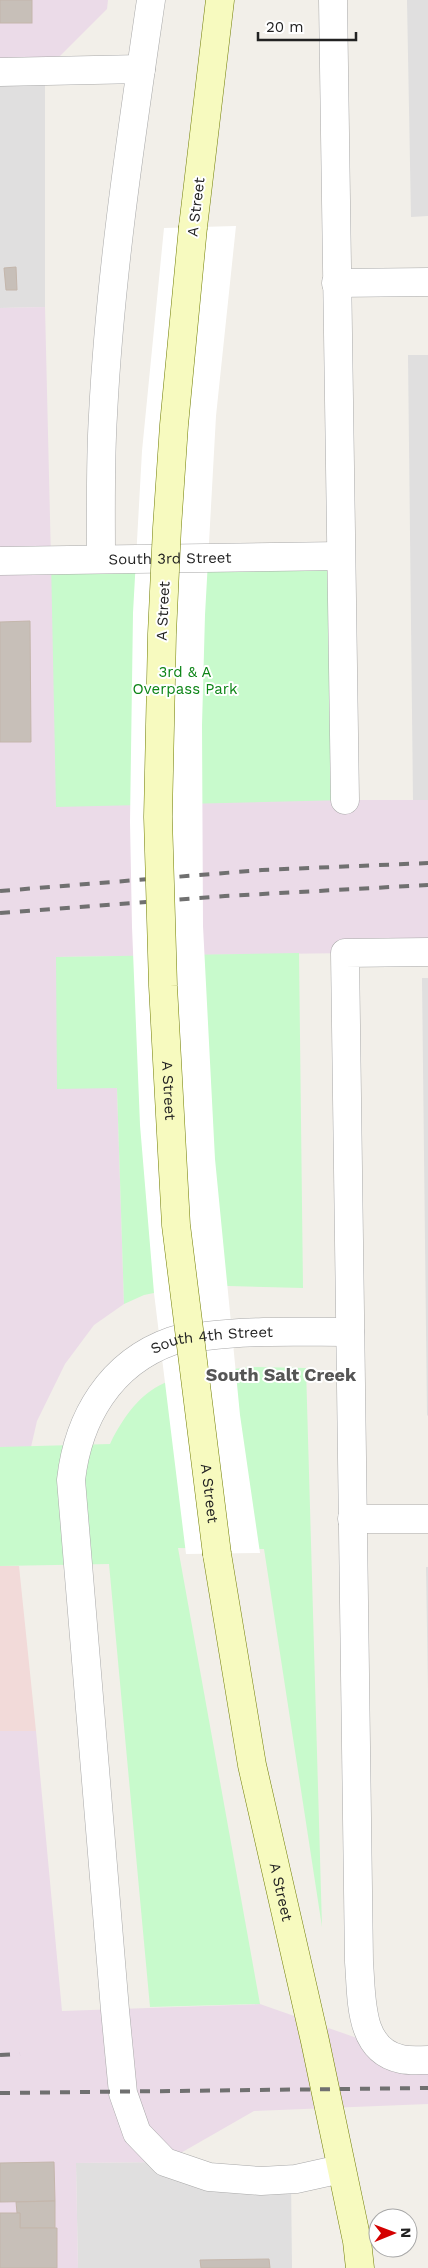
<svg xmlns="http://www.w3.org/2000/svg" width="428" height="2268" font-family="'Work Sans',sans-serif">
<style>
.residential{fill:#e0dfdf}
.commercial{fill:#f2dad9}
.industrial{fill:#ebdbe8}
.park{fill:#c8facc}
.pier{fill:#fff}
.building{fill:#c7bfb8;stroke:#c4b6ab}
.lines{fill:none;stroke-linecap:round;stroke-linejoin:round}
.street-casing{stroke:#a9a9a9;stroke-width:29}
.secondary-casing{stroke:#707d05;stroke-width:29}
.street{stroke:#fff;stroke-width:28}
.secondary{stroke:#f7fabf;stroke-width:28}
.rail{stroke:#707070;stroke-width:4;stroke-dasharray:10 10;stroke-linecap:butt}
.secondary-bridge-casing{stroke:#707d05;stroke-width:29;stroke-linecap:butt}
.secondary-bridge{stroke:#f7fabf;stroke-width:28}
.labels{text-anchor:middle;stroke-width:4;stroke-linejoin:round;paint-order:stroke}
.street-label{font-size:15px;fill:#222;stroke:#fff}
.park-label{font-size:15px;fill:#0c8416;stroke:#fff}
.quarter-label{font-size:18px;font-weight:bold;fill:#555;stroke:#fff}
</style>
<rect width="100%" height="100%" fill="#f2efe9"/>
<g class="residential">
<polygon points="407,0 428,0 428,216 411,217"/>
<polygon points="45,71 45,307 0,308 0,72"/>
<polygon points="408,355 428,355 428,800 413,800"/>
<polygon points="422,978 428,978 428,1416 427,1415"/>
<polygon points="426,1567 428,1567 428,1689"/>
<polygon points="165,2162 291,2179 292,2268 78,2268 76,2163"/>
</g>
<polygon class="commercial" points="0,1566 19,1566 36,1731 0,1731"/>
<g class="industrial">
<polygon points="0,0 108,0 107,9 45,71 0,72"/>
<polygon points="45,307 51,560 345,800 428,800 428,952 56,957 117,1088 124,1304 94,1325 65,1364 37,1421 31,1447 0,1447 0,308"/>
<polygon points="0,1731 36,1731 62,2011 260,2004 374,2044 428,2060 428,2104 254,2111 165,2162 76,2163 78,2268 0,2268"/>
</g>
<g class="park">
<polygon points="340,556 345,800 56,807 51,560"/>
<polygon points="299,953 303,1288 193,1285 144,1295 124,1304 117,1088 57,1089 56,957"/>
<path d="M251,1367L306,1368L322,1927L264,1549L178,1548L260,2004L150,2007L109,1564L0,1566V1447L110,1444C145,1373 180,1375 251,1367Z"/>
</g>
<polygon class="pier" points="236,226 216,416 205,615 202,725 203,926 215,1159 240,1415 260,1553 186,1554 154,1293 140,1125 132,927 130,822 133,613 142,451 164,228"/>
<g class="building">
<rect x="0" y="0" width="32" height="23"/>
<polygon points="16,267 17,290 6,290 4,268"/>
<polygon points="30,621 31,742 0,742 0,622"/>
<polygon points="54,2162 55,2201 0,2202 0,2163"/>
<polygon points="55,2201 55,2228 20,2228 20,2213 17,2213 16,2202"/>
<polygon points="0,2213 20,2213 20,2228 57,2228 57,2268 0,2268"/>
<polygon points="269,2259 270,2268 201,2268 200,2260"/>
</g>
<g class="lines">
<defs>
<g id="street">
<polyline points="333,0 345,800"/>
<polyline points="0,72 141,69"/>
<polyline points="336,283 428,282"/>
<path d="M101,559C101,511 100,463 103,415C110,276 131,137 151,0"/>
<path id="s1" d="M0,561L340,556"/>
<path d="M428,952L345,953L359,1962C362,1997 358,2050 401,2059C410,2061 419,2060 428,2060"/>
<polyline points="352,1519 428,1519"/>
<path id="s2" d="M341,2169L296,2179L261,2181L209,2177L165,2162L137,2133L123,2093L115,2010L71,1480C78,1418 110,1363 172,1341C182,1337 195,1338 206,1336C254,1330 302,1332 350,1332"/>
</g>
<g id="secondary">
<polyline points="193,227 220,0"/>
<path id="s3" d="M217,1554L252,1765L315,2041L357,2241L360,2268"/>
</g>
</defs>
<use href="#street" class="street-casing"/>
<use href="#secondary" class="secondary-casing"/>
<use href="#street" class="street"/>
<use href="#secondary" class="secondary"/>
<g class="rail">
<polyline points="0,891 262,870 428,863"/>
<polyline points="0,913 225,896 428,885"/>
<polyline points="0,2055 20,2054"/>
<polyline points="0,2093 428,2088"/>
</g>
<defs>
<g id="secondary-bridge">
<path id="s4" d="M193,227L174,425L167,528L162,634L158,817L163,986L176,1225L217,1554"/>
</g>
</defs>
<use href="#secondary-bridge" class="secondary-bridge-casing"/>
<use href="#secondary-bridge" class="secondary-bridge"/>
</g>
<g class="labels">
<g class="street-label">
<text transform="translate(196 207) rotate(-83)" y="5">A Street</text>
<text dy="5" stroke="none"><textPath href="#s1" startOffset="170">South 3rd Street</textPath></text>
<text transform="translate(163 611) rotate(-87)" y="5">A Street</text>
<text dy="5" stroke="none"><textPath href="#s4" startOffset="865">A Street</textPath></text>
<text dy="5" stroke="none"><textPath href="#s2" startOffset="1099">South 4th Street</textPath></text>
<text dy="5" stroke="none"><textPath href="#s4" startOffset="1270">A Street</textPath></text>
<text dy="5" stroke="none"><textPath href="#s3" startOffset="344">A Street</textPath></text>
</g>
<g class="park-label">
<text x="185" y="677">3rd &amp; A<tspan x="185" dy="17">Overpass Park</tspan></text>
</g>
<g class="quarter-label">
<text x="281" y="1381">South Salt Creek</text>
</g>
</g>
<g transform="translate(393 2233) rotate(89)"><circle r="24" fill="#ffffff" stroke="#a7a7a7"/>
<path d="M0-4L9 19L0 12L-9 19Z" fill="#d40000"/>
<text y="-8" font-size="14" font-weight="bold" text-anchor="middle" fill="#222222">N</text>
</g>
<path d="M258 32v8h98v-8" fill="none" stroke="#222222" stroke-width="2.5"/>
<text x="266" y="32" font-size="15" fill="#222222" stroke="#ffffff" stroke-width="4" paint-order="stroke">20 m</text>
</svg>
